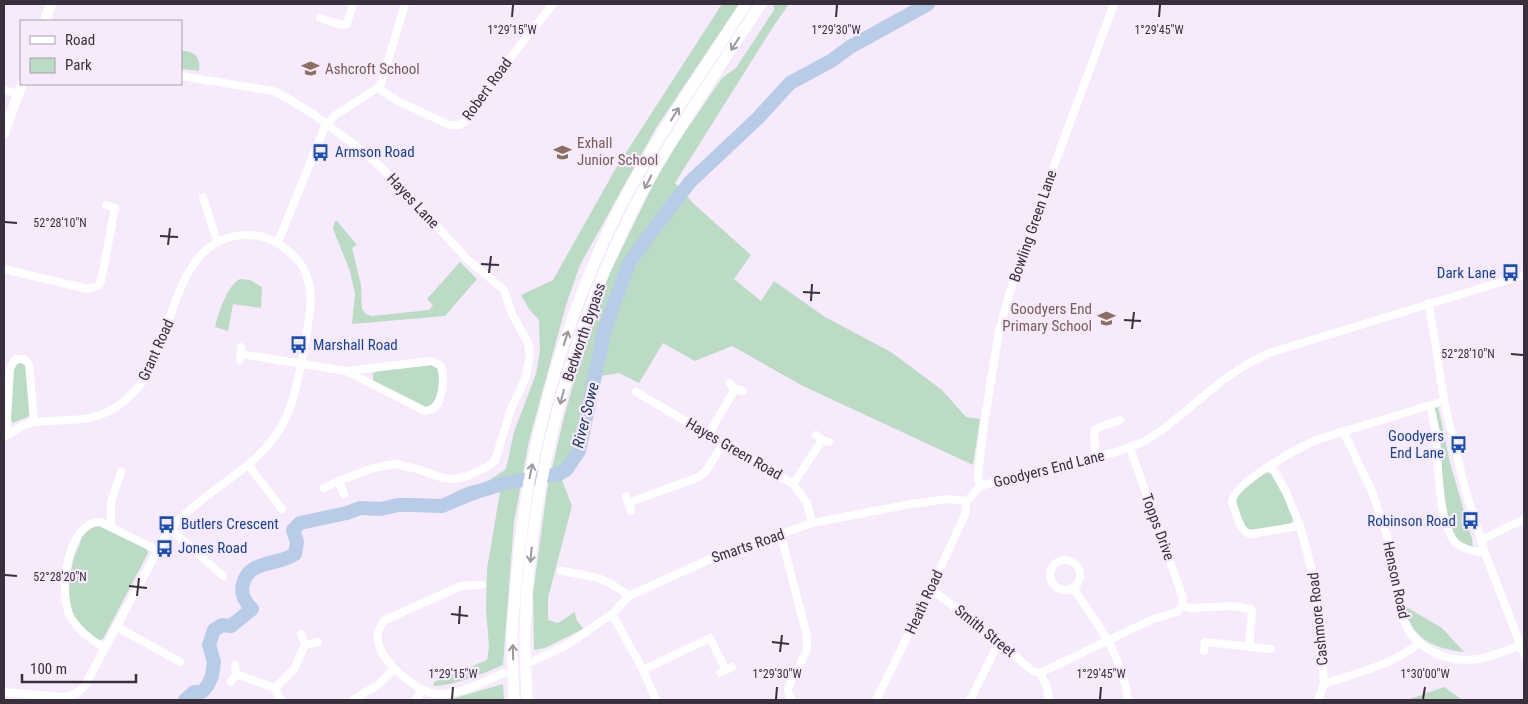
<svg xmlns="http://www.w3.org/2000/svg" width="1528" height="704" font-family="'Roboto Condensed',sans-serif">
<style>
.green{fill:#bbdbc4}
.lines{fill:none;stroke-linecap:round;stroke-linejoin:round}
.river{stroke:#b8cce8;stroke-width:14}
.minor{stroke:#fff;stroke-width:8}
.major{stroke:#fff;stroke-width:10}
.highway{stroke:#fff;stroke-width:11}
.oneway{stroke:#9c989e}
.ticks{fill:none;stroke:#38303c;stroke-width:2}
.labels{text-anchor:middle;stroke-width:4.5;stroke-linejoin:round;paint-order:stroke}
.education-label{font-size:15px;fill:#785e54;stroke:#f6eafc;text-anchor:start}
.street-label{font-size:15px;fill:#38303c;stroke:#f6eafc}
.transit-label{font-size:15px;fill:#164399;stroke:#f6eafc;text-anchor:start}
.water-label{font-size:16px;font-style:italic;fill:#1c375e;stroke:#f6eafc}
.ticks-label{font-size:12px;text-anchor:middle;fill:#38303c;stroke:#f6eafc;stroke-width:4.5;stroke-linejoin:round;paint-order:stroke}
</style>
<rect width="100%" height="100%" fill="#f6eafc"/>
<g class="green">
<path d="M722,4H739L656,128L580,265L566,305L529,441L514,522L503,665C481,674 458,685 433,686L434,682L487,660L489,647L486,609L487,569L500,492C480,488 466,498 450,508L443,503L445,498L457,491L469,486L485,483L506,469L514,432L536,374L540,351L539,320L529,309L521,295L553,280L616,168Z"/>
<polygon points="773,4 789,4 773,27 675,183 694,204 751,255 734,279 761,301 774,281 825,317 891,352 942,390 966,417 980,419 973,465 803,386 732,346 695,361 663,343 639,383 619,373 594,377 579,451 566,470 560,475 572,506 548,598 548,620 558,623 575,612 576,619 583,629 545,648 534,650 533,593 547,490 564,417 589,328 610,273 663,164 722,78 736,68 774,10"/>
<path d="M181,51C195,50 201,58 199,71L181,69Z"/>
<polygon points="335,221 337,221 357,245 352,248 361,285 362,309 366,314 372,316 429,310 433,305 427,299 460,262 477,279 445,316 352,324 355,294 350,271 333,229"/>
<path d="M240,279L250,280L262,287L261,308L233,304L228,331L215,327C218,314 228,284 240,279Z"/>
<polygon points="21,363 26,366 30,416 13,423 10,419 13,369 17,364"/>
<path d="M431,365L438,369C441,381 439,398 430,406L425,407L373,381V374L377,371Z"/>
<polygon points="1434,406 1438,406 1450,463 1472,539 1473,547 1466,546 1459,541 1452,532 1446,513"/>
<path d="M1266,472L1272,474C1279,486 1293,507 1293,521L1289,525L1249,530L1245,528L1235,500L1236,495Z"/>
<path d="M98,525L146,548L148,553L103,639L99,641C66,624 65,590 74,558C76,550 82,543 81,536L85,530Z"/>
<path d="M1403,605L1442,628L1464,652C1431,648 1413,639 1403,605Z"/>
<polygon points="503,684 504,700 448,700"/>
<polygon points="1444,687 1463,700 1407,700"/>
</g>
<g class="lines">
<path class="river" d="M185,700L194,692H202L208,685L212,676L214,662L209,645L214,630L222,625L231,626L252,609C245,602 240,594 243,584C249,559 278,566 295,554L297,542L293,530L300,523L347,513L360,508L381,509L398,505H412L442,506L473,493L505,483L559,474L566,470L579,451L605,328L629,263L649,235L690,182L758,118L790,83L831,61L850,47L928,4"/>
<g class="minor">
<polyline points="320,18 341,25 347,24 353,4"/>
<polyline points="181,76 273,91 284,96 313,114 369,156 397,183 468,260 504,290 512,314 528,343 530,354 526,377 511,409 495,461 487,467 468,476 453,479 443,478 417,469 396,464 389,465 373,468 339,481"/>
<polyline points="378,88 396,100 449,125 460,125 467,119 496,76 553,4"/>
<polyline points="4,90 18,94"/>
<polyline points="327,125 334,116 376,89 381,84 405,4"/>
<polyline points="203,197 217,241"/>
<polyline points="278,242 326,124"/>
<polyline points="4,269 87,289 98,286 101,281 115,208 106,205"/>
<polyline points="1429,303 1444,401 1465,489 1485,553 1524,654"/>
<path d="M241,354L346,371L425,411C430,410 433,410 436,406C443,398 445,374 440,365L432,361L346,371"/>
<polyline points="240,360 241,347"/>
<polyline points="730,383 735,389 743,391"/>
<polyline points="636,392 793,484 807,503 812,523"/>
<path d="M1430,405C1432,415 1435,425 1436,435C1438,460 1438,525 1456,543C1464,550 1475,551 1485,553"/>
<polyline points="1343,431 1372,491 1387,536 1393,566 1400,613 1410,633 1419,643"/>
<polyline points="6,435 10,369 15,359 24,359 29,364 34,422"/>
<polyline points="708,435 735,389"/>
<polyline points="816,435 822,440 829,442"/>
<path d="M4,437L22,426L29,423C64,417 92,427 123,402C131,395 140,386 146,377C174,331 176,236 246,235C266,234 281,243 295,257C309,271 312,292 310,310C308,326 305,343 302,359C293,405 287,432 249,464C221,487 188,506 166,535L84,687L75,694L64,697L4,692"/>
<polyline points="1130,448 1183,598 1182,606"/>
<polyline points="1096,457 1094,436 1095,429 1120,420"/>
<polyline points="248,465 282,509"/>
<polyline points="1271,465 1287,494 1300,526 1315,582 1324,684 1318,700"/>
<polyline points="793,484 822,440"/>
<polyline points="980,486 1116,452 1143,442 1165,428 1223,380 1249,363 1269,353 1524,275"/>
<polyline points="980,486 978,475 984,424 999,332 1008,298 1035,217 1114,4"/>
<polyline points="324,488 339,481 344,494"/>
<polyline points="626,497 631,511"/>
<polyline points="628,503 699,477 706,471 723,444"/>
<path d="M1300,526L1250,534C1239,532 1236,511 1232,502C1233,483 1301,446 1319,439L1444,401"/>
<polyline points="111,527 111,502 121,472"/>
<polyline points="170,529 223,576"/>
<polyline points="781,535 807,636 807,650 788,688 788,692 792,700"/>
<polyline points="1481,540 1524,519"/>
<circle cx="1065" cy="575" r="15"/>
<path d="M561,571C593,576 603,576 629,596"/>
<path d="M482,585L461,586L385,620C380,626 376,633 378,641C381,662 417,693 439,694C461,695 484,681 504,673"/>
<path d="M1073,588C1098,625 1122,654 1128,700"/>
<polyline points="930,589 948,602 1033,671 1040,673"/>
<polyline points="1182,606 1191,608 1233,606 1251,609 1252,611 1249,647"/>
<polyline points="612,614 643,670 656,700"/>
<polyline points="117,627 180,662"/>
<polyline points="305,645 318,642"/>
<path d="M105,648C92,641 79,631 71,618C57,594 67,522 100,522L157,550"/>
<polyline points="1204,651 1205,642 1271,649"/>
<polyline points="533,661 567,645 612,614 629,596 708,560 812,523 911,504 949,499 967,501"/>
<polyline points="643,670 710,638 726,670"/>
<polyline points="720,673 732,667"/>
<polyline points="1040,673 1153,619 1177,612 1182,606"/>
<polyline points="1040,673 1047,687 1049,700"/>
<polyline points="236,674 275,688 281,700"/>
<polyline points="231,682 236,674 235,665"/>
<path d="M1324,684C1356,673 1393,665 1419,643C1453,669 1484,661 1520,645"/>
<polyline points="275,688 294,669 305,645 301,634"/>
<polyline points="353,700 379,684 394,669"/>
<polyline points="416,700 422,689"/>
<polyline points="876,700 921,609 965,515 967,501 980,486"/>
<polyline points="970,700 999,642"/>
</g>
<g class="major">
<polyline points="45,21 51,4"/>
<polyline points="4,133 22,84"/>
</g>
<g class="highway">
<path d="M514,700C513,678 512,655 512,632C513,616 515,599 516,583C526,456 560,328 617,213C654,140 702,72 746,4"/>
<path d="M527,700C526,678 525,655 525,632C529,480 576,307 652,175C686,116 724,60 761,4"/>
</g>
</g>
<defs><path id="oneway-shaft" d="M-6 0H5M1.5-3L5.5 0L1.5 3" fill="none" stroke-width="1.6" stroke-linecap="round" stroke-linejoin="round" transform="scale(1.25)"/></defs>
<g class="oneway">
<use href="#oneway-shaft" transform="translate(735 44) rotate(123)"/>
<use href="#oneway-shaft" transform="translate(675 114) rotate(-58)"/>
<use href="#oneway-shaft" transform="translate(648 182) rotate(117)"/>
<use href="#oneway-shaft" transform="translate(566 338) rotate(-72)"/>
<use href="#oneway-shaft" transform="translate(562 397) rotate(105)"/>
<use href="#oneway-shaft" transform="translate(531 471) rotate(-78)"/>
<use href="#oneway-shaft" transform="translate(531 555) rotate(96)"/>
<use href="#oneway-shaft" transform="translate(513 652) rotate(-91)"/>
</g>
<path class="ticks" d="M512,17L513,5M836,17L837,5M1159,17L1160,5M5,222L17,223M160,236L178,237M168,245L170,228M481,264L499,265M489,273L491,256M803,292L820,293M811,301L812,284M1124,320L1141,321M1132,329L1134,312M1511,354L1523,355M5,575L17,576M129,586L147,588M137,596L139,578M451,614L468,616M459,624L460,606M772,642L789,644M780,652L782,635M452,699L453,687M776,699L777,687M1100,699L1101,687M1423,699L1425,687"/>
<defs>
<symbol id="school-bare" viewBox="-9 -9 18 18"><path d="M0-5L7-2L0 1L-7-2ZM-4 1L0 2.5L4 1V4Q0 6-4 4Z" fill="#8d6e63" stroke="#f6eafc" stroke-width="2.5" paint-order="stroke"/></symbol>
<symbol id="bus-bare" viewBox="-9 -9 18 18"><path d="M-5-6H5V4H4V6H2V4H-2V6H-4V4H-5ZM-3.5-4V0h7V-4ZM-3.5 1.2v1.5H-2V1.2ZM2 1.2v1.5H3.5V1.2Z" fill="#1a4fb4" stroke="#f6eafc" stroke-width="2.5" paint-order="stroke"/></symbol>
</defs>
<g fill-rule="evenodd">
<use href="#school-bare" x="298" y="56" width="25" height="25"/>
<use href="#bus-bare" x="308" y="140" width="25" height="25"/>
<use href="#school-bare" x="550" y="140" width="25" height="25"/>
<use href="#bus-bare" x="1498" y="260" width="25" height="25"/>
<use href="#school-bare" x="1094" y="306" width="25" height="25"/>
<use href="#bus-bare" x="286" y="332" width="25" height="25"/>
<use href="#bus-bare" x="1446" y="432" width="25" height="25"/>
<use href="#bus-bare" x="1458" y="508" width="25" height="25"/>
<use href="#bus-bare" x="154" y="512" width="25" height="25"/>
<use href="#bus-bare" x="152" y="536" width="25" height="25"/>
</g>
<g class="labels">
<g class="education-label">
<text x="325" y="74">Ashcroft School</text>
<text x="577" y="148">Exhall<tspan x="577" dy="17">Junior School</tspan></text>
<text x="1092" y="314" text-anchor="end">Goodyers End<tspan x="1092" dy="17">Primary School</tspan></text>
</g>
<g class="street-label">
<text transform="translate(487 89) rotate(-54)" y="5">Robert Road</text>
<text transform="translate(413 201) rotate(47)" y="5">Hayes Lane</text>
<text transform="translate(1033 226) rotate(-71)" y="5">Bowling Green Lane</text>
<text transform="translate(584 332) rotate(-71)" y="5">Bedworth Bypass</text>
<text transform="translate(156 350) rotate(-66)" y="5">Grant Road</text>
<text transform="translate(734 449) rotate(30)" y="5">Hayes Green Road</text>
<text transform="translate(1049 469) rotate(-14)" y="5">Goodyers End Lane</text>
<text transform="translate(1158 527) rotate(70)" y="5">Topps Drive</text>
<text transform="translate(748 546) rotate(-19)" y="5">Smarts Road</text>
<text transform="translate(1396 580) rotate(78)" y="5">Henson Road</text>
<text transform="translate(924 602) rotate(-65)" y="5">Heath Road</text>
<text transform="translate(1318 619) rotate(-96)" y="5">Cashmore Road</text>
<text transform="translate(985 631) rotate(39)" y="5">Smith Street</text>
</g>
<g class="transit-label">
<text x="335" y="157">Armson Road</text>
<text x="1496" y="278" text-anchor="end">Dark Lane</text>
<text x="313" y="350">Marshall Road</text>
<text x="1444" y="441" text-anchor="end">Goodyers<tspan x="1444" dy="17">End Lane</tspan></text>
<text x="1456" y="526" text-anchor="end">Robinson Road</text>
<text x="181" y="529">Butlers Crescent</text>
<text x="178" y="553">Jones Road</text>
</g>
<g class="water-label">
<text transform="translate(585 415) rotate(-76)" y="6">River Sowe</text>
</g>
</g>
<g class="ticks-label">
<text x="512" y="34">1°29'15"W</text>
<text x="836" y="34">1°29'30"W</text>
<text x="1159" y="34">1°29'45"W</text>
<text x="60" y="227">52°28'10"N</text>
<text x="1468" y="358">52°28'10"N</text>
<text x="60" y="581">52°28'20"N</text>
<text x="453" y="678">1°29'15"W</text>
<text x="777" y="678">1°29'30"W</text>
<text x="1101" y="678">1°29'45"W</text>
<text x="1425" y="678">1°30'00"W</text>
</g>
<rect width="1528" height="704" fill="none" stroke="#38303c" stroke-width="10"/>
<rect x="20" y="20" width="162" height="65" fill="#f6eafc" stroke="#aaa0af"/>
<rect x="30" y="36" width="25" height="8" fill="#ffffff" stroke="#aaa0af"/>
<text x="65" y="45" font-size="15" fill="#38303c">Road</text>
<rect x="30" y="58" width="25" height="15" fill="#bbdbc4" stroke="#aaa0af"/>
<text x="65" y="70" font-size="15" fill="#38303c">Park</text>
<path d="M22 674v8h114v-8" fill="none" stroke="#38303c" stroke-width="2.5"/>
<text x="30" y="674" font-size="15" fill="#38303c" stroke="#f6eafc" stroke-width="4" paint-order="stroke">100 m</text>
</svg>
